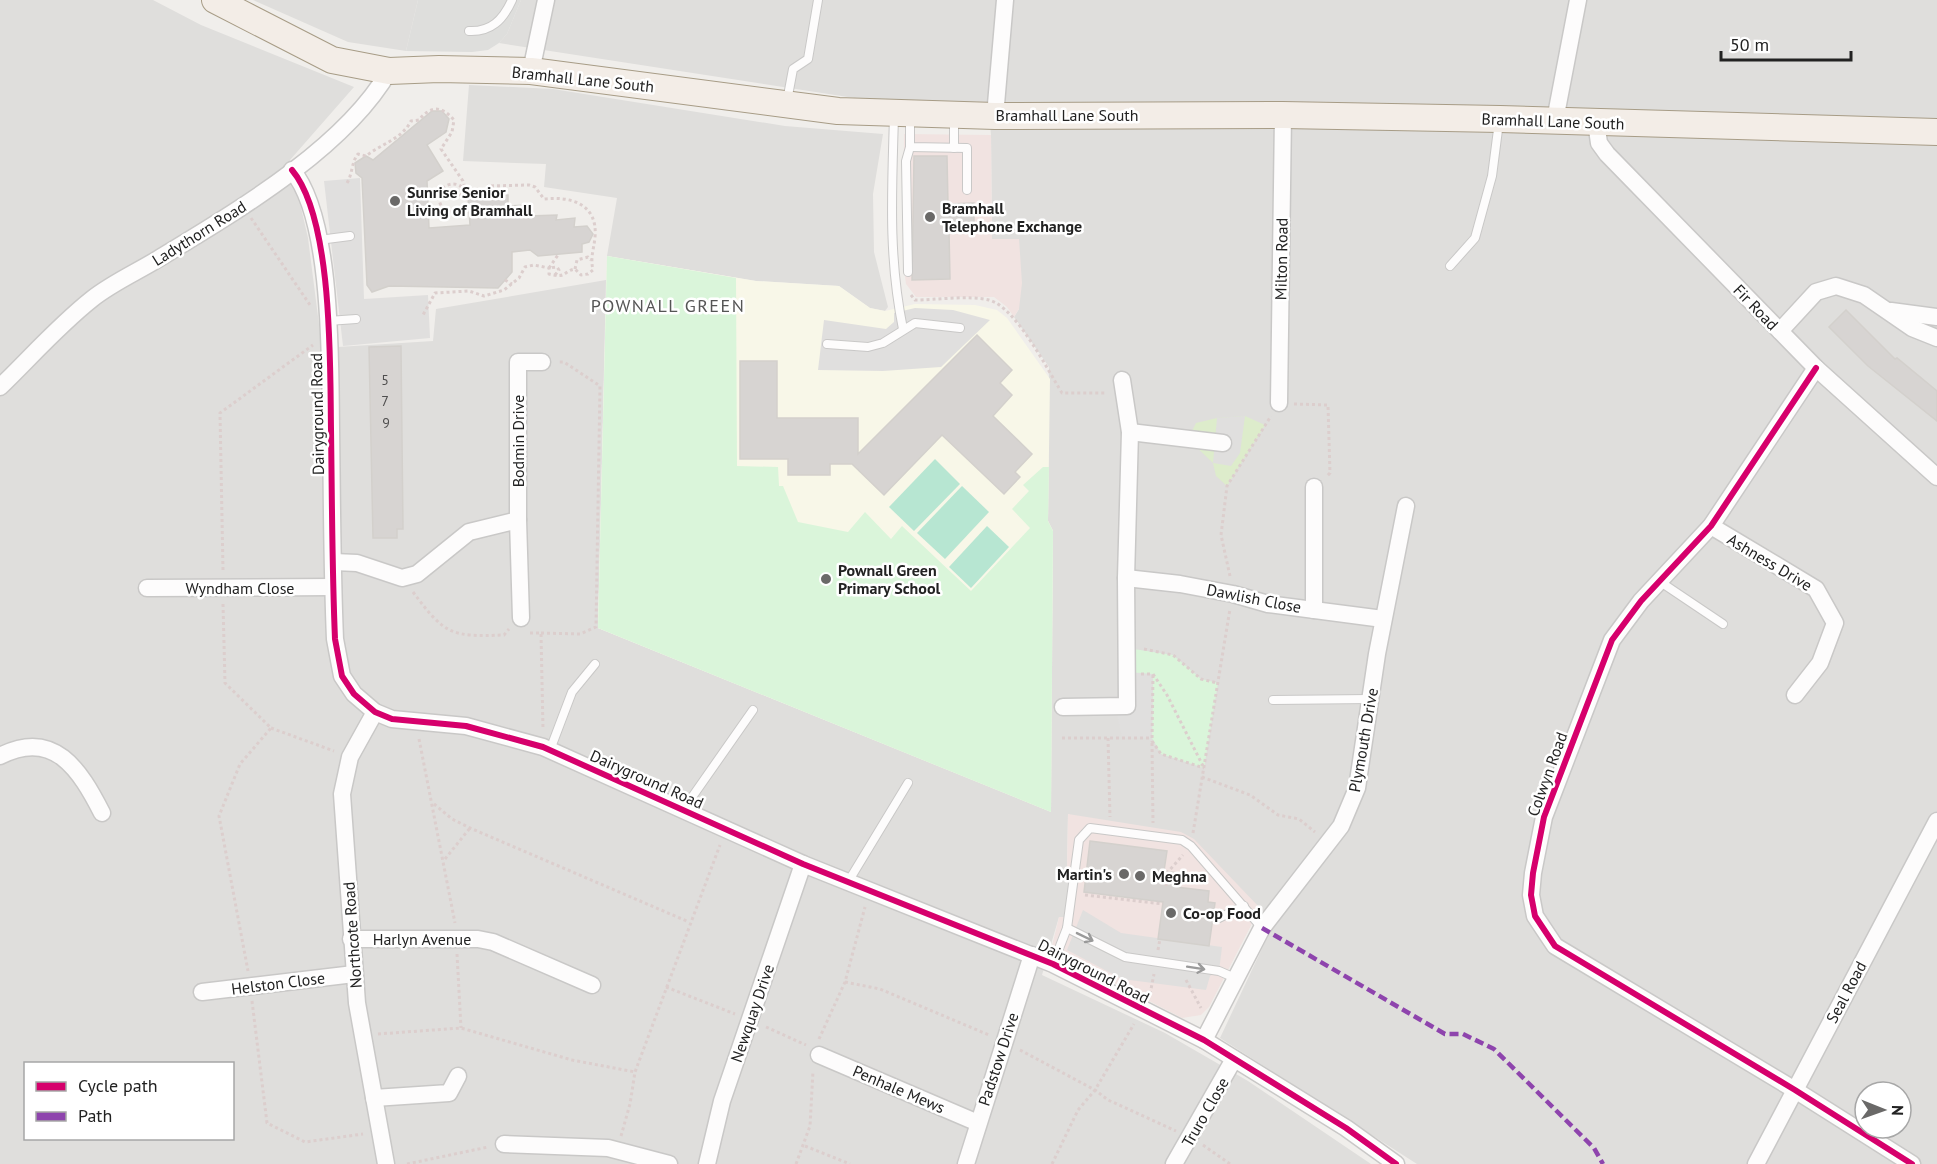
<svg xmlns="http://www.w3.org/2000/svg" width="1937" height="1164" font-family="'PT Sans',sans-serif">
<style>
.residential{fill:#dfdedc;fill-rule:evenodd}
.commercial{fill:#f1e3e1}
.education{fill:#f8f7e8}
.religious{fill:#dededc}
.grass{fill:#ddeccb}
.park{fill:#daf5da}
.pitch{fill:#b7e6d2}
.parking{fill:#e0dfde}
.building{fill:#d7d4d2;stroke:#d3d0cc;stroke-width:1.5}
.lines{fill:none;stroke-linecap:round;stroke-linejoin:round}
.service-casing{stroke:#c9c8c7;stroke-width:10}
.minor-casing{stroke:#c9c8c7;stroke-width:19}
.primary-casing{stroke:#a79c86;stroke-width:28}
.path{stroke:#dccecd;stroke-width:3;stroke-dasharray:3 3;stroke-linecap:butt}
.service{stroke:#fdfcfc;stroke-width:8}
.minor{stroke:#fdfcfc;stroke-width:16}
.primary{stroke:#f3ede7;stroke-width:26}
.quiet{stroke:#8e44ad;stroke-width:4.5;stroke-dasharray:9 4.5;stroke-linecap:butt}
.cycleway-casing{stroke:#fff;stroke-width:10}
.cycleway{stroke:#d6006c;stroke-width:6}
.oneway{stroke:#9a9a9a}
.poi-dot{fill:#6a6968;stroke:#fff;stroke-width:2}
.labels{text-anchor:middle;stroke-width:5;stroke-linejoin:round;paint-order:stroke}
.number-label{font-size:14px;fill:#4f4e4e}
.street-label{font-size:16px;fill:#222;stroke:#fff}
.poi-label{font-size:16px;font-weight:bold;fill:#222;stroke:#fff;text-anchor:start}
.neighbourhood-label{font-size:18px;letter-spacing:1.5px;fill:#555;stroke:#fff}
</style>
<rect width="100%" height="100%" fill="#f0eeeb"/>
<g class="residential">
<path d="M0,0H153L201,25L354,87L290,160L308,238L322,348L433,341L436,309L606,280L598,628L1050,811L1053,531L1048,521L1049,367L1014,317L1019,309L992,239L991,135L988,102L874,101L499,43L507,34L521,0H1937V1164H1417L1220,1038L1274,923L1244,893L1068,814L1067,868L1071,869L1064,917H1059L1042,975L1165,1033L1248,1081L1371,1164H0ZM26,1064H232V1138H26ZM1865,1092H1901V1128H1865Z"/>
<polygon points="253,0 418,0 406,51 348,42"/>
<polygon points="469,85 553,89 785,126 883,134 873,194 874,252 888,307 885,311 870,308 839,286 756,281 607,256 617,198 544,187 546,164 463,161"/>
</g>
<g class="commercial">
<polygon points="904,134 991,135 992,239 1019,239 1022,283 1019,309 1014,317 1007,307 994,297 916,297 906,284 903,262"/>
<polygon points="1068,814 1181,832 1194,839 1260,908 1209,1007 1201,1015 1182,1018 1051,950 1059,917 1064,917 1071,870 1067,869"/>
</g>
<polygon class="education" points="607,256 756,281 839,286 870,308 885,311 915,304 975,305 997,310 1007,318 1050,379 1048,521 1053,531 1051,812 598,628"/>
<polygon class="religious" points="418,0 521,0 507,34 499,43 488,50 472,52 406,51"/>
<polygon class="grass" points="1245,416 1265,425 1227,486 1216,476 1213,463 1188,439 1196,423 1217,418"/>
<g class="park">
<polygon points="607,256 736,278 737,466 778,467 779,486 783,486 798,522 848,532 865,512 891,539 902,526 971,591 1030,528 1012,509 1029,491 1023,485 1043,467 1049,467 1048,521 1053,531 1051,812 598,628"/>
<polygon points="1127,648 1173,655 1201,679 1218,683 1204,768 1161,754 1152,738 1153,675 1128,672"/>
</g>
<g class="pitch">
<polygon points="935,459 960,484 914,531 889,507"/>
<polygon points="962,486 989,512 945,559 917,533"/>
<polygon points="987,526 1009,547 971,588 949,567"/>
</g>
<g class="parking">
<polygon points="360,178 364,299 428,295 430,338 343,346 324,181"/>
<polygon points="915,308 953,310 990,320 941,367 883,371 818,370 824,320 886,329 894,322 894,313"/>
<polygon points="1245,416 1240,453 1231,466 1213,463 1217,418"/>
<polygon points="1128,672 1153,674 1152,738 1122,738 1115,706 1127,705"/>
<polygon points="1083,910 1121,933 1222,947 1219,971 1210,976 1206,990 1122,979 1067,950"/>
</g>
<g class="building">
<polygon points="432,111 442,111 449,119 446,132 427,145 443,171 427,181 429,228 470,225 468,197 508,195 508,206 527,205 528,216 557,215 556,220 575,218 574,227 587,226 593,234 589,242 582,244 582,252 538,256 530,250 512,252 512,272 498,288 389,286 372,292 367,285 362,178 356,173 355,163 366,156 373,160"/>
<polygon points="914,156 947,156 948,204 974,203 974,230 949,231 950,279 912,280"/>
<polygon points="1846,310 1895,359 1897,358 1937,391 1937,421 1868,366 1829,327"/>
<polygon points="977,335 1012,370 1000,383 1012,395 993,416 1032,454 1015,472 1020,477 1004,494 942,435 884,495 852,464 830,464 830,475 788,475 788,459 740,459 740,361 777,361 777,418 858,418 858,454"/>
<polygon points="401,346 403,529 397,529 397,538 373,538 369,347"/>
<polygon points="1090,841 1167,851 1164,871 1177,873 1176,887 1209,891 1208,902 1215,903 1209,946 1158,939 1163,902 1084,892"/>
</g>
<g class="lines">
<defs>
<g id="service">
<path d="M469,31C491,32 503,20 512,0"/>
<polyline points="787,101 793,69 808,59 818,0"/>
<path d="M894,116C892,190 888,256 903,329"/>
<polyline points="910,117 910,147 967,148 967,190"/>
<polyline points="954,118 954,148"/>
<polyline points="319,240 350,236"/>
<polyline points="1450,266 1475,238 1492,176 1499,122"/>
<polyline points="908,272 906,161 910,147"/>
<polyline points="328,321 356,319"/>
<polyline points="827,344 868,347 883,343 915,323 960,328"/>
<polyline points="1659,581 1723,624"/>
<polyline points="1273,700 1370,699"/>
<polyline points="550,750 572,692 595,664"/>
<polyline points="683,810 753,710"/>
<polyline points="848,882 908,783"/>
<polyline points="1219,918 1244,906"/>
<polyline points="1067,928 1079,840 1090,828 1182,840 1191,846 1262,928"/>
<polyline points="1053,964 1067,928 1125,957 1219,971 1235,978"/>
</g>
<g id="minor">
<polyline points="531,71 546,0"/>
<polyline points="995,116 1005,0"/>
<polyline points="1555,120 1578,0"/>
<polyline points="1596,122 1599,143 1607,154 1816,368 1937,477"/>
<path d="M292,170C333,219 330,365 331,429C332,499 332,569 335,639L342,676L354,694L375,712L392,719L466,726L543,747L803,864L1053,964L1204,1040L1346,1128L1396,1164"/>
<polyline points="1891,311 1937,317"/>
<polyline points="1780,331 1816,292 1836,286 1864,295 1912,328 1937,338"/>
<polyline points="1816,368 1711,526 1641,601 1612,640 1544,817 1533,873 1531,895 1535,916 1555,946 1795,1090 1912,1164"/>
<polyline points="1122,380 1130,432 1126,578"/>
<path d="M0,387C30,358 59,325 92,299C112,283 137,272 158,259C235,212 344,149 389,71"/>
<polyline points="1279,403 1283,115"/>
<polyline points="1130,432 1223,443"/>
<polyline points="518,520 518,362 542,362"/>
<polyline points="1711,526 1816,589 1835,623 1820,663 1795,695"/>
<polyline points="334,562 357,563 402,578 417,574 469,532 518,520 521,618"/>
<polyline points="147,588 333,587"/>
<polyline points="1314,610 1314,487"/>
<polyline points="1063,707 1127,706 1126,578 1180,584 1233,594 1268,604 1383,619"/>
<polyline points="375,712 350,757 342,794 357,1003 386,1164"/>
<path d="M0,756C54,728 80,770 102,813"/>
<polyline points="351,939 478,939 493,942 592,985"/>
<polyline points="202,992 354,974"/>
<polyline points="1204,1040 1262,928 1341,826 1357,788 1377,654 1406,506"/>
<polyline points="819,1055 978,1123"/>
<polyline points="374,1098 449,1093 458,1076"/>
<polyline points="504,1144 608,1148 669,1164"/>
<polyline points="707,1164 722,1101 803,864"/>
<polyline points="966,1164 1032,955"/>
<polyline points="1174,1164 1234,1059"/>
<polyline points="1756,1164 1937,821"/>
</g>
<polyline id="primary" points="215,0 332,60 389,71 439,69 531,71 838,111 995,116 1283,115 1500,119 1937,132"/>
</defs>
<use href="#service" class="service-casing"/>
<use href="#minor" class="minor-casing"/>
<use href="#primary" class="primary-casing"/>
<g class="path">
<path d="M347,183C353,173 351,163 358,154L366,156C381,144 402,139 411,121L419,120C431,105 442,106 454,120L452,132L441,149L463,181L465,188L460,193L462,198L488,194V186L529,185L535,187L544,199C571,196 598,204 595,237C594,249 590,257 593,270L588,274L581,275L575,269C563,271 567,279 549,274V268L534,265L525,267L519,278L504,290L484,296L469,291L435,293L423,315"/>
<circle cx="453" cy="198" r="14"/>
<polyline points="251,218 310,305"/>
<polyline points="575,269 577,260 588,257 591,260"/>
<polyline points="555,275 559,270 557,267 549,268 558,255"/>
<polyline points="505,280 512,284"/>
<path d="M911,295L915,300C936,300 969,295 989,300C1016,307 1047,369 1062,393H1107"/>
<polyline points="1294,404 1328,405 1330,473 1326,477"/>
<polyline points="223,570 220,413 313,345"/>
<polyline points="1230,576 1221,535 1227,486 1271,416"/>
<path d="M413,592C445,635 451,637 504,635L509,629"/>
<polyline points="223,604 225,683 271,728 240,764 219,816 248,971"/>
<polyline points="530,633 541,633 543,730"/>
<polyline points="541,633 580,634 596,627 600,386 564,362 558,362"/>
<polyline points="1144,649 1173,655 1201,679 1217,683"/>
<polyline points="1141,674 1153,674 1167,695 1203,766"/>
<polyline points="1153,675 1152,741 1161,754 1204,768"/>
<polyline points="271,728 334,751"/>
<polyline points="1062,738 1152,738"/>
<polyline points="1108,738 1110,817"/>
<polyline points="419,739 455,923"/>
<polyline points="1152,743 1153,823"/>
<polyline points="1202,777 1250,795 1278,815 1299,819 1315,832"/>
<polyline points="434,804 452,819 470,828 689,922"/>
<polyline points="1193,833 1230,609"/>
<polyline points="445,859 470,828"/>
<polyline points="1166,886 1168,872 1183,855"/>
<polyline points="1085,895 1163,904"/>
<polyline points="1158,950 1160,939"/>
<polyline points="457,954 461,1028"/>
<polyline points="1186,980 1201,1008"/>
<polyline points="845,982 880,989 989,1035"/>
<polyline points="666,987 735,1014"/>
<polyline points="1150,994 1154,974"/>
<polyline points="252,1001 267,1123 305,1142 363,1134"/>
<polyline points="766,1027 806,1045"/>
<polyline points="378,1034 461,1028 572,1060 635,1072"/>
<polyline points="819,1039 845,982 865,907"/>
<polyline points="1020,1050 1095,1090 1108,1100 1176,1131"/>
<polyline points="621,1136 630,1104 635,1072 720,845"/>
<polyline points="1203,1145 1230,1164"/>
<polyline points="805,1146 850,1164"/>
<polyline points="407,1164 488,1147"/>
<polyline points="796,1164 810,1126 813,1071"/>
<polyline points="1052,1164 1078,1110 1095,1090 1134,1024"/>
</g>
<use href="#service" class="service"/>
<use href="#minor" class="minor"/>
<use href="#primary" class="primary"/>
<polyline class="quiet" points="1262,928 1445,1034 1463,1034 1494,1049 1594,1148 1603,1164"/>
<defs>
<g id="cycleway">
<path d="M292,170C333,219 330,365 331,429C332,499 332,569 335,639L342,676L354,694L375,712L392,719L466,726L543,747L803,864L1053,964L1204,1040L1346,1128L1396,1164"/>
<polyline points="1816,368 1711,526 1641,601 1612,640 1544,817 1533,873 1531,895 1535,916 1555,946 1795,1090 1912,1164"/>
</g>
</defs>
<use href="#cycleway" class="cycleway-casing"/>
<use href="#cycleway" class="cycleway"/>
</g>
<defs><path id="oneway-shaft" d="M-6 0H5M1.5-3L5.5 0L1.5 3" fill="none" stroke-width="1.6" stroke-linecap="round" stroke-linejoin="round" transform="scale(1.5)"/></defs>
<g class="oneway">
<use href="#oneway-shaft" transform="translate(1085 937) rotate(26)"/>
<use href="#oneway-shaft" transform="translate(1196 968) rotate(9)"/>
</g>
<g class="poi-dot">
<circle cx="395" cy="201" r="6"/>
<circle cx="930" cy="217" r="6"/>
<circle cx="826" cy="579" r="6"/>
<circle cx="1124" cy="874" r="6"/>
<circle cx="1140" cy="876" r="6"/>
<circle cx="1171" cy="913" r="6"/>
</g>
<g class="labels">
<g class="number-label">
<text x="385" y="385">5</text>
<text x="385" y="406">7</text>
<text x="386" y="428">9</text>
</g>
<g class="street-label">
<text transform="translate(583 79) rotate(6)" y="6">Bramhall Lane South</text>
<text x="1067" y="121">Bramhall Lane South</text>
<text transform="translate(1553 121) rotate(2)" y="6">Bramhall Lane South</text>
<text transform="translate(199 233) rotate(-32)" y="6">Ladythorn Road</text>
<text transform="translate(1281 259) rotate(-89)" y="6">Milton Road</text>
<text transform="translate(1756 307) rotate(46)" y="6">Fir Road</text>
<text transform="translate(317 414) rotate(-91)" y="6">Dairyground Road</text>
<text transform="translate(518 441) rotate(-90)" y="6">Bodmin Drive</text>
<text transform="translate(1770 562) rotate(31)" y="6">Ashness Drive</text>
<text x="240" y="594">Wyndham Close</text>
<text transform="translate(1254 598) rotate(11)" y="6">Dawlish Close</text>
<text transform="translate(1363 740) rotate(-80)" y="6">Plymouth Drive</text>
<text transform="translate(1547 774) rotate(-70)" y="6">Colwyn Road</text>
<text transform="translate(647 779) rotate(24)" y="6">Dairyground Road</text>
<text transform="translate(352 935) rotate(-94)" y="6">Northcote Road</text>
<text x="422" y="945">Harlyn Avenue</text>
<text transform="translate(1094 971) rotate(27)" y="6">Dairyground Road</text>
<text transform="translate(278 983) rotate(-7)" y="6">Helston Close</text>
<text transform="translate(1846 992) rotate(-62)" y="6">Seal Road</text>
<text transform="translate(752 1013) rotate(-71)" y="6">Newquay Drive</text>
<text transform="translate(998 1059) rotate(-72)" y="6">Padstow Drive</text>
<text transform="translate(899 1089) rotate(23)" y="6">Penhale Mews</text>
<text transform="translate(1205 1112) rotate(-60)" y="6">Truro Close</text>
</g>
<g class="poi-label">
<text x="407" y="198">Sunrise Senior<tspan x="407" dy="18">Living of Bramhall</tspan></text>
<text x="942" y="214">Bramhall<tspan x="942" dy="18">Telephone Exchange</tspan></text>
<text x="838" y="576">Pownall Green<tspan x="838" dy="18">Primary School</tspan></text>
<text x="1112" y="880" text-anchor="end">Martin's</text>
<text x="1152" y="882">Meghna</text>
<text x="1183" y="919">Co-op Food</text>
</g>
<g class="neighbourhood-label">
<text x="668" y="312">POWNALL GREEN</text>
</g>
</g>
<rect x="24" y="1062" width="210" height="78" fill="#ffffff" stroke="#a7a7a7" stroke-width="1.5"/>
<rect x="36" y="1082" width="30" height="9" fill="#d6006c" stroke="#a7a7a7" stroke-width="1.5"/>
<text x="78" y="1092" font-size="18" fill="#222222">Cycle path</text>
<rect x="36" y="1112" width="30" height="9" fill="#8e44ad" stroke="#a7a7a7" stroke-width="1.5"/>
<text x="78" y="1122" font-size="18" fill="#222222">Path</text>
<g transform="translate(1883 1110) rotate(91)"><circle r="28" fill="#ffffff" stroke="#a7a7a7" stroke-width="1.5"/>
<path d="M0-4.5L10 22L0 15L-10 22Z" fill="#6a6968"/>
<text y="-9" font-size="16" font-weight="bold" text-anchor="middle" fill="#222222">N</text>
</g>
<path d="M1721 51v9h130v-9" fill="none" stroke="#222222" stroke-width="3"/>
<text x="1730" y="51" font-size="18" fill="#222222" stroke="#ffffff" stroke-width="4.5" paint-order="stroke">50 m</text>
</svg>
